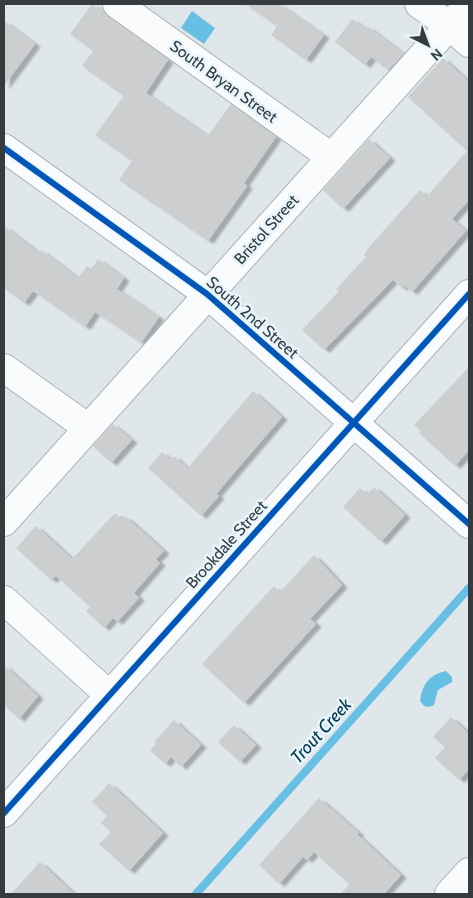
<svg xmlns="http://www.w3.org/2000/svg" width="473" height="898" font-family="Cabin,sans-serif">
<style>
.water{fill:#67c0e4}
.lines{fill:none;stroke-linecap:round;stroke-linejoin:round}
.stream{stroke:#67c0e4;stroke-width:8}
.building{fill:#cdcecf;filter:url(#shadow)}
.minor-casing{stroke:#acb2b5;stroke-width:30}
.minor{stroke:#fafbfc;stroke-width:28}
.cycleway-casing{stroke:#e7f5fc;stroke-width:9}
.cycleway{stroke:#0057b8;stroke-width:6}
.labels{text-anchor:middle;stroke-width:5;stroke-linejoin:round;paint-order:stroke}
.street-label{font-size:16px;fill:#363b3e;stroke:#e7f5fc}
.water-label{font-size:18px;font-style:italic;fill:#00364b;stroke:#e7f5fc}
</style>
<defs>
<filter id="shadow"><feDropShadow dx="5.5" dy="3" stdDeviation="1" flood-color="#0004"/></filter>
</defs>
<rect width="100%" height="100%" fill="#dfe7ea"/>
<g class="water">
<polygon points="192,11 215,28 204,44 181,28"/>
<path d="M446,671L452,677V682L438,690L434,705L429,707L424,706L420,701C422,684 430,674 446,671Z"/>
</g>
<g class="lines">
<polyline class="stream" points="196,894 469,588"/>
</g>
<g class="building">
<polygon points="92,4 168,60 146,93 208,136 231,104 276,137 244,183 247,186 208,241 119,180 132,161 95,135 124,96 82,66 93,51 70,34"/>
<polygon points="245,4 279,4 324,35 306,60 271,35 277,26"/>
<polygon points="352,19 365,29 367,26 404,54 388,70 371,57 365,65 335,42"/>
<polygon points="4,21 35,44 4,86"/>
<polygon points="443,58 469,82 469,200 452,219 466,231 412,292 404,285 402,288 393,280 324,350 302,330 339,291 336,289 366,257 364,255 369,247 420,190 427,196 467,151 408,97"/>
<polygon points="369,139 390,158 343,209 323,190"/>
<polygon points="4,226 39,253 41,250 78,278 87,266 91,269 98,259 124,278 117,289 159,317 141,343 95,312 85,327 33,291 24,303 4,288"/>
<polygon points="469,367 469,450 455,466 419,433 421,431 414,425"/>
<polygon points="253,391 282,417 216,494 219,496 201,516 148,468 162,452 171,460 174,456 188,468"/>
<polygon points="113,424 132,440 111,463 93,446"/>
<polygon points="374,487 405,515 381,542 343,507 360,488 367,494"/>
<polygon points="115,513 122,519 125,516 164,551 156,559 160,563 134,593 139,598 117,622 113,618 104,628 86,611 90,607 56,576 51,580 16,548 36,526 72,559"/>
<polygon points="314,555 342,585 310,619 316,624 244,703 202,664 274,586 280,592"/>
<polygon points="4,665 38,696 19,719 4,705"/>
<polygon points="451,717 469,734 469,769 459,780 435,758 445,747 433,737"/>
<polygon points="174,720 201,745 181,767 171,757 165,764 150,750 156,744 154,742"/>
<polygon points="234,725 256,745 240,762 218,742"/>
<polygon points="109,783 163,833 129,871 99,844 111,832 101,823 107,816 92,802"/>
<polygon points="319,798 359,833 357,834 401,875 384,894 341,894 349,884 314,852 307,860 303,857 279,884 259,865"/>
<polygon points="40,862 74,894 11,894"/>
</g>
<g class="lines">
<defs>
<g id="minor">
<polyline points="117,4 331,157"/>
<polyline points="419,4 450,26 469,43"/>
<polyline points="4,148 207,294 469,524"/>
<polyline points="4,368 88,428"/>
<polyline points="4,522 469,4"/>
<polyline points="4,600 109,695"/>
<polyline points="4,813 469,294"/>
<polyline points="449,894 469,872"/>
</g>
</defs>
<use href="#minor" class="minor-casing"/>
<use href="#minor" class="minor"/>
<defs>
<g id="cycleway">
<polyline points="4,148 207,294 469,524"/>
<polyline points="4,813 469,294"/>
</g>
</defs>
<use href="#cycleway" class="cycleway-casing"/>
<use href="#cycleway" class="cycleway"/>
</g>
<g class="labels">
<g class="street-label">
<text transform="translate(224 81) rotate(36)" y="6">South Bryan Street</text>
<text transform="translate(266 229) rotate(-48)" y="6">Bristol Street</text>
<text transform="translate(253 317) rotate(41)" y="6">South 2nd Street</text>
<text transform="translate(226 544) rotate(-48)" y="6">Brookdale Street</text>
</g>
<g class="water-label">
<text transform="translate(321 731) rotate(-48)" y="6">Trout Creek</text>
</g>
</g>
<rect width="473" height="898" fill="none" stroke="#363b3e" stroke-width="10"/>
<g transform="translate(428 45) rotate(138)" stroke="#e7f5fc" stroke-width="4" paint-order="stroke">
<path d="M0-4L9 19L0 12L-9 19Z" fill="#363b3e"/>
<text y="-8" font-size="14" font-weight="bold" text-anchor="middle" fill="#363b3e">N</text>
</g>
</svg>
